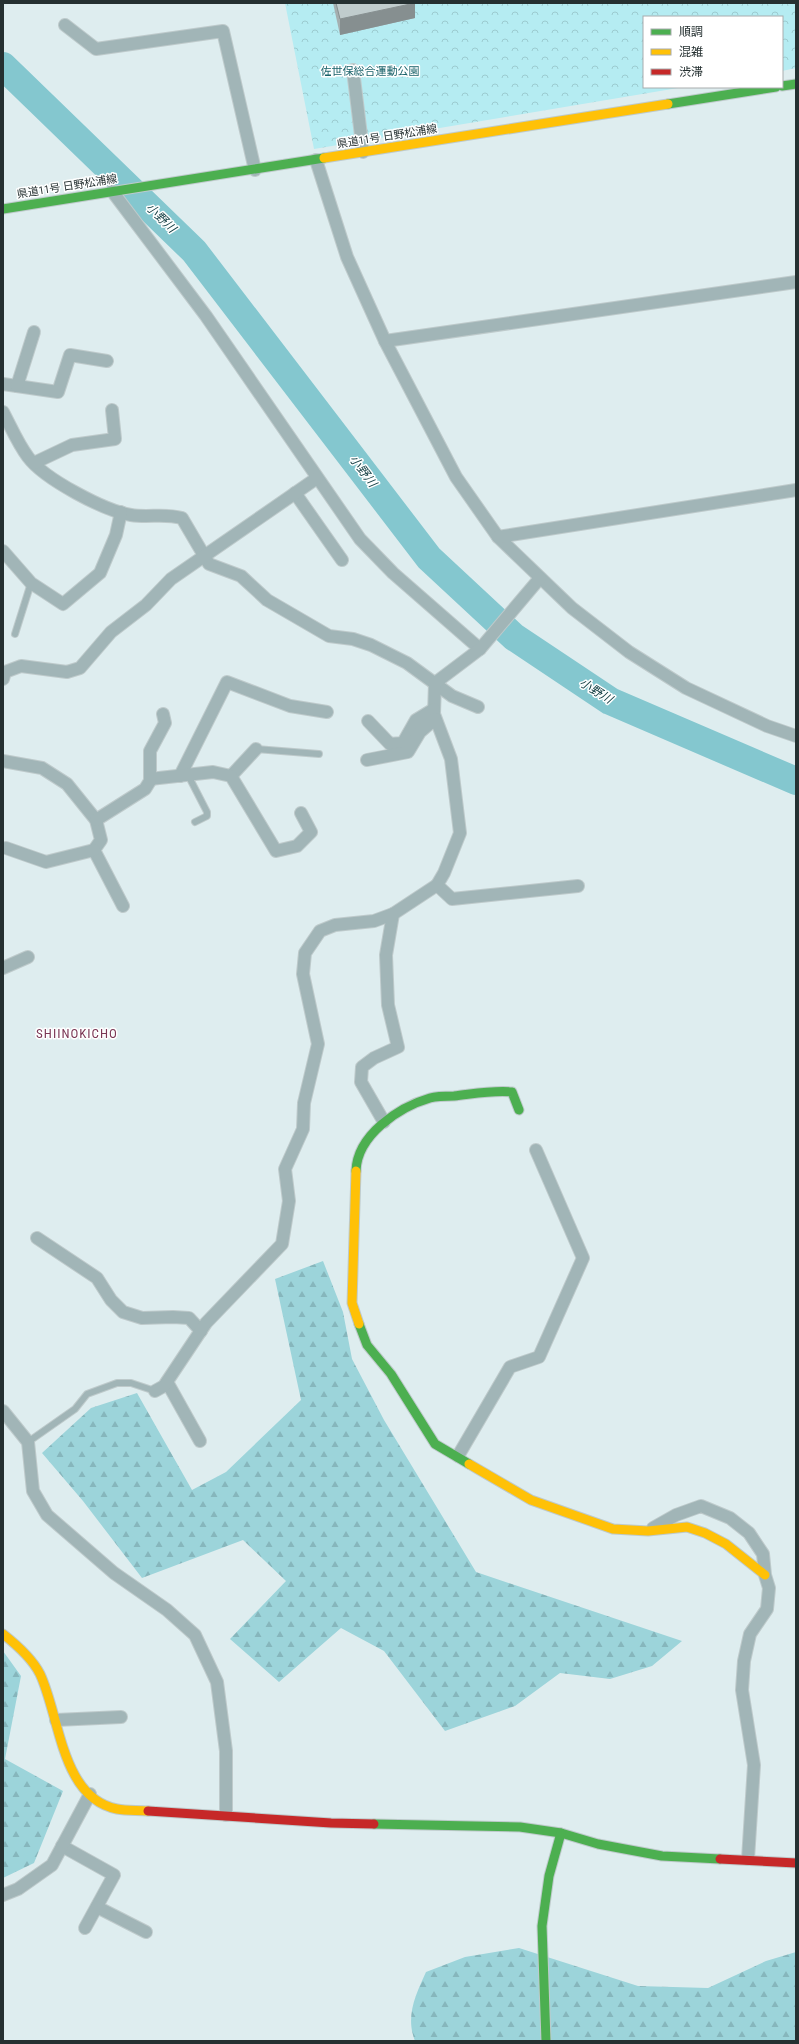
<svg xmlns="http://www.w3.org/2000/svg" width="799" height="2044" font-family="'Roboto Condensed','Noto Sans JP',sans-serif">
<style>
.forest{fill:url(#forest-firs)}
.park{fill:url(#park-crowns)}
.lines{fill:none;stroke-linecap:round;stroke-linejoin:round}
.river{stroke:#84c7cf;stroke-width:28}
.lane-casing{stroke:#becacb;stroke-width:8}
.street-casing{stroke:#becacb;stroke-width:14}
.fast-casing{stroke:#becacb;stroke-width:11}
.slow-casing{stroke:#becacb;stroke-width:11}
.jam-casing{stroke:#becacb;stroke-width:11}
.lane{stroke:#a1b5b7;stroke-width:6}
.street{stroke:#a1b5b7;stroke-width:12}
.fast{stroke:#4caf50;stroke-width:9}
.slow{stroke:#ffc107;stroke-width:9}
.jam{stroke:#c62828;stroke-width:9}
.wall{fill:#a5afb0}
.shaded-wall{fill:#868f90}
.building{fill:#c0cccd;stroke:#868f90}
.labels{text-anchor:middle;stroke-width:3;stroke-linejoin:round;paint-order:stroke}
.park-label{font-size:11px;fill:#19626a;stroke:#fff}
.street-label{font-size:11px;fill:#253031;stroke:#fff}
.water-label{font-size:12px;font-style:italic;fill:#164045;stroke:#fff}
.quarter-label{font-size:13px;letter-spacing:1px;fill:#7b3755;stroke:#fff}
</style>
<defs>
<pattern id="forest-firs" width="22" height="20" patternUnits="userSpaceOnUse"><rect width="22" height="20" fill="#9cd4da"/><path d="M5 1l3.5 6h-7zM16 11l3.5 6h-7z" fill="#86b6bc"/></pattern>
<pattern id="park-crowns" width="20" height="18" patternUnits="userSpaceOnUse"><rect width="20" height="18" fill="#b5ecf2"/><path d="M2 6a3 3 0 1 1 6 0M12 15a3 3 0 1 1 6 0" fill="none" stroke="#9ccbd0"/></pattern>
</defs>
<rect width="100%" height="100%" fill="#deedef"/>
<g class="forest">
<polygon points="323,1261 343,1312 352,1359 384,1420 476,1572 682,1641 652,1666 610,1679 560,1673 515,1706 445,1731 384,1651 341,1628 279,1682 230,1639 286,1581 243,1540 142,1578 83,1501 42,1453 91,1408 137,1393 192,1490 226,1472 301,1400 275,1279"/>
<polygon points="3,1651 21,1676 5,1759 63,1791 34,1863 3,1878"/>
<path d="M519,1948L638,1986L708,1988L766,1961L796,1952V2041H415C405,2016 416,1994 426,1972L465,1957Z"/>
</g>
<polygon class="park" points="285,3 796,3 796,68 782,71 782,17 644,17 644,87 684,87 314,149"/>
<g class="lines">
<polyline class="river" points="3,66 194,251 429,558 514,637 610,701 796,781"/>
<defs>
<g id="lane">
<polyline points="15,634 31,583"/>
<polyline points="256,749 319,754"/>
<polyline points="188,775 207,812 207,816 195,822"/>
<polyline points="28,1442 75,1409 87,1394 117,1383 131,1383 155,1391"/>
</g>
<g id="street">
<polyline points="65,25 96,49 223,31 255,170"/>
<polyline points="353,70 363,152"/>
<polyline points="316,160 347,257 385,341 456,477 498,537 572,608 629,652 686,688 767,726 796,736"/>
<polyline points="112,191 206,316 360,539 393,573 480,649"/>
<polyline points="385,341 796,282"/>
<polyline points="3,384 58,392 70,355 107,361"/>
<polyline points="17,386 34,332"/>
<path d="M3,412C11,427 18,444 28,457C44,479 105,511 131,515C149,518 163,513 182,518L209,564L241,576L267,600L329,636L353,639L371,645L407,663L452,696L478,707"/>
<polyline points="34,463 72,445 115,439 112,410"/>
<polyline points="295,493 342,560"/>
<polyline points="498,537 796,490"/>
<polyline points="3,551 31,583 63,604 100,573 116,535 121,512"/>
<polyline points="540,578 480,649 435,683 434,714 451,759 460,833 444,873 437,885 452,899 578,886"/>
<polyline points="3,679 5,672 21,666 67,672 80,668 111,632 146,605 171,579 317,478"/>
<polyline points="368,721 390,744 403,743 416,720 434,709"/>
<polyline points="367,760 408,752 420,732 435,719"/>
<polyline points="3,761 42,768 67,784 96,820 101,840 94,850 123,906"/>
<polyline points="180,776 227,682 290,706 327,712"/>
<polyline points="231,776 256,749"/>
<polyline points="150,779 213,772 231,776 276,851 297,846 311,832 301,813"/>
<polyline points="96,820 145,789 150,781 150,751 165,723 163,714"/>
<polyline points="6,848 46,862 94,850"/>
<polyline points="3,968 28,957"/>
<polyline points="384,1122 361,1082 362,1067 374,1058 398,1047 388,1005 386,955 393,914"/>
<polyline points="37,1238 97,1278 111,1300 123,1312 142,1318 173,1317 189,1318 201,1331"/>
<polyline points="167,1382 200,1441"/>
<polyline points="155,1391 164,1386 206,1323 282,1244 289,1201 285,1169 303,1129 304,1103 318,1044 303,974 305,953 320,931 335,925 374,921 393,914 437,885"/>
<polyline points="3,1411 28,1442 33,1491 47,1515 114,1573 167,1610 195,1635 217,1682 226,1751 226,1815"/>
<polyline points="458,1456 510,1367 539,1357 583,1258 536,1150"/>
<polyline points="653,1528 676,1515 701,1506 730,1518 749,1533 763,1554 765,1575 769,1588 767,1609 750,1634 744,1661 742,1690 754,1765 748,1859"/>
<polyline points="56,1720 121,1717"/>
<polyline points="62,1846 114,1875 85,1928"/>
<polyline points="3,1895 18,1889 52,1865 90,1794"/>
<polyline points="97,1907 146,1932"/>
</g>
<g id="fast">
<polyline points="782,86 796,84"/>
<polyline points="668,104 776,87"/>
<polyline points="3,209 324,158"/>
<path d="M356,1171C357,1135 399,1107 430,1098C437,1096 446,1096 454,1096C473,1094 493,1090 512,1092L519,1110"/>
<polyline points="359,1324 367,1345 391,1374 435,1444 469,1464"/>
<polyline points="374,1824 520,1827 561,1833 598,1844 662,1856 720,1859"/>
<polyline points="546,2041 542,1926 549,1876 561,1833"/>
</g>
<g id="slow">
<polyline points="324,158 668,104"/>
<polyline points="356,1171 352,1303 359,1324"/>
<polyline points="469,1464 531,1500 613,1529 648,1531 687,1527 705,1533 726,1544 765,1575"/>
<path d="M3,1634C17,1645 32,1658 40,1674C60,1716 61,1798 117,1809C127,1811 138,1810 148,1811"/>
</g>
<g id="jam">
<polyline points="148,1811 331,1823 374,1824"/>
<polyline points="720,1859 796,1863"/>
</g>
</defs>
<use href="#lane" class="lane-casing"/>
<use href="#street" class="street-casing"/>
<use href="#fast" class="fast-casing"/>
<use href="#slow" class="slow-casing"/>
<use href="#jam" class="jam-casing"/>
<use href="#lane" class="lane"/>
<use href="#street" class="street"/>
<use href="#fast" class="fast"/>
<use href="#slow" class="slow"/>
<use href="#jam" class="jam"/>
</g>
<polygon class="wall" points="333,3 415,3 415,18 340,35"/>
<polygon class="shaded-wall" points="415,3 415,18 340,35 340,19"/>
<polygon class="building" points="336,3 415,3 340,19"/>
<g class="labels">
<g class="park-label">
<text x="370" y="75">佐世保総合運動公園</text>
</g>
<g class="street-label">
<text transform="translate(387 136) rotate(-9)" y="4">県道11号 日野松浦線</text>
<text transform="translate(67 186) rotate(-9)" y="4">県道11号 日野松浦線</text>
</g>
<g class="water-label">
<text transform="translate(161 218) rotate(44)" y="4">小野川</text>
<text transform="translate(363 471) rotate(53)" y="4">小野川</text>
<text transform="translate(596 691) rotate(32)" y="4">小野川</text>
</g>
<g class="quarter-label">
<text x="77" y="1038">SHIINOKICHO</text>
</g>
</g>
<rect width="799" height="2044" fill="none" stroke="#253031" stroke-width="8"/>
<rect x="643" y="16" width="140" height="72" fill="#ffffff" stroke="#a8acad"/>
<rect x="651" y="29" width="20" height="6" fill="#4caf50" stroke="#a8acad"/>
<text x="679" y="36" font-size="12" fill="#253031">順調</text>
<rect x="651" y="49" width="20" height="6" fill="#ffc107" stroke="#a8acad"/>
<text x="679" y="56" font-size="12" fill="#253031">混雑</text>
<rect x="651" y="69" width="20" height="6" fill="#c62828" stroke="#a8acad"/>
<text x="679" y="76" font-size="12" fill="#253031">渋滞</text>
</svg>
